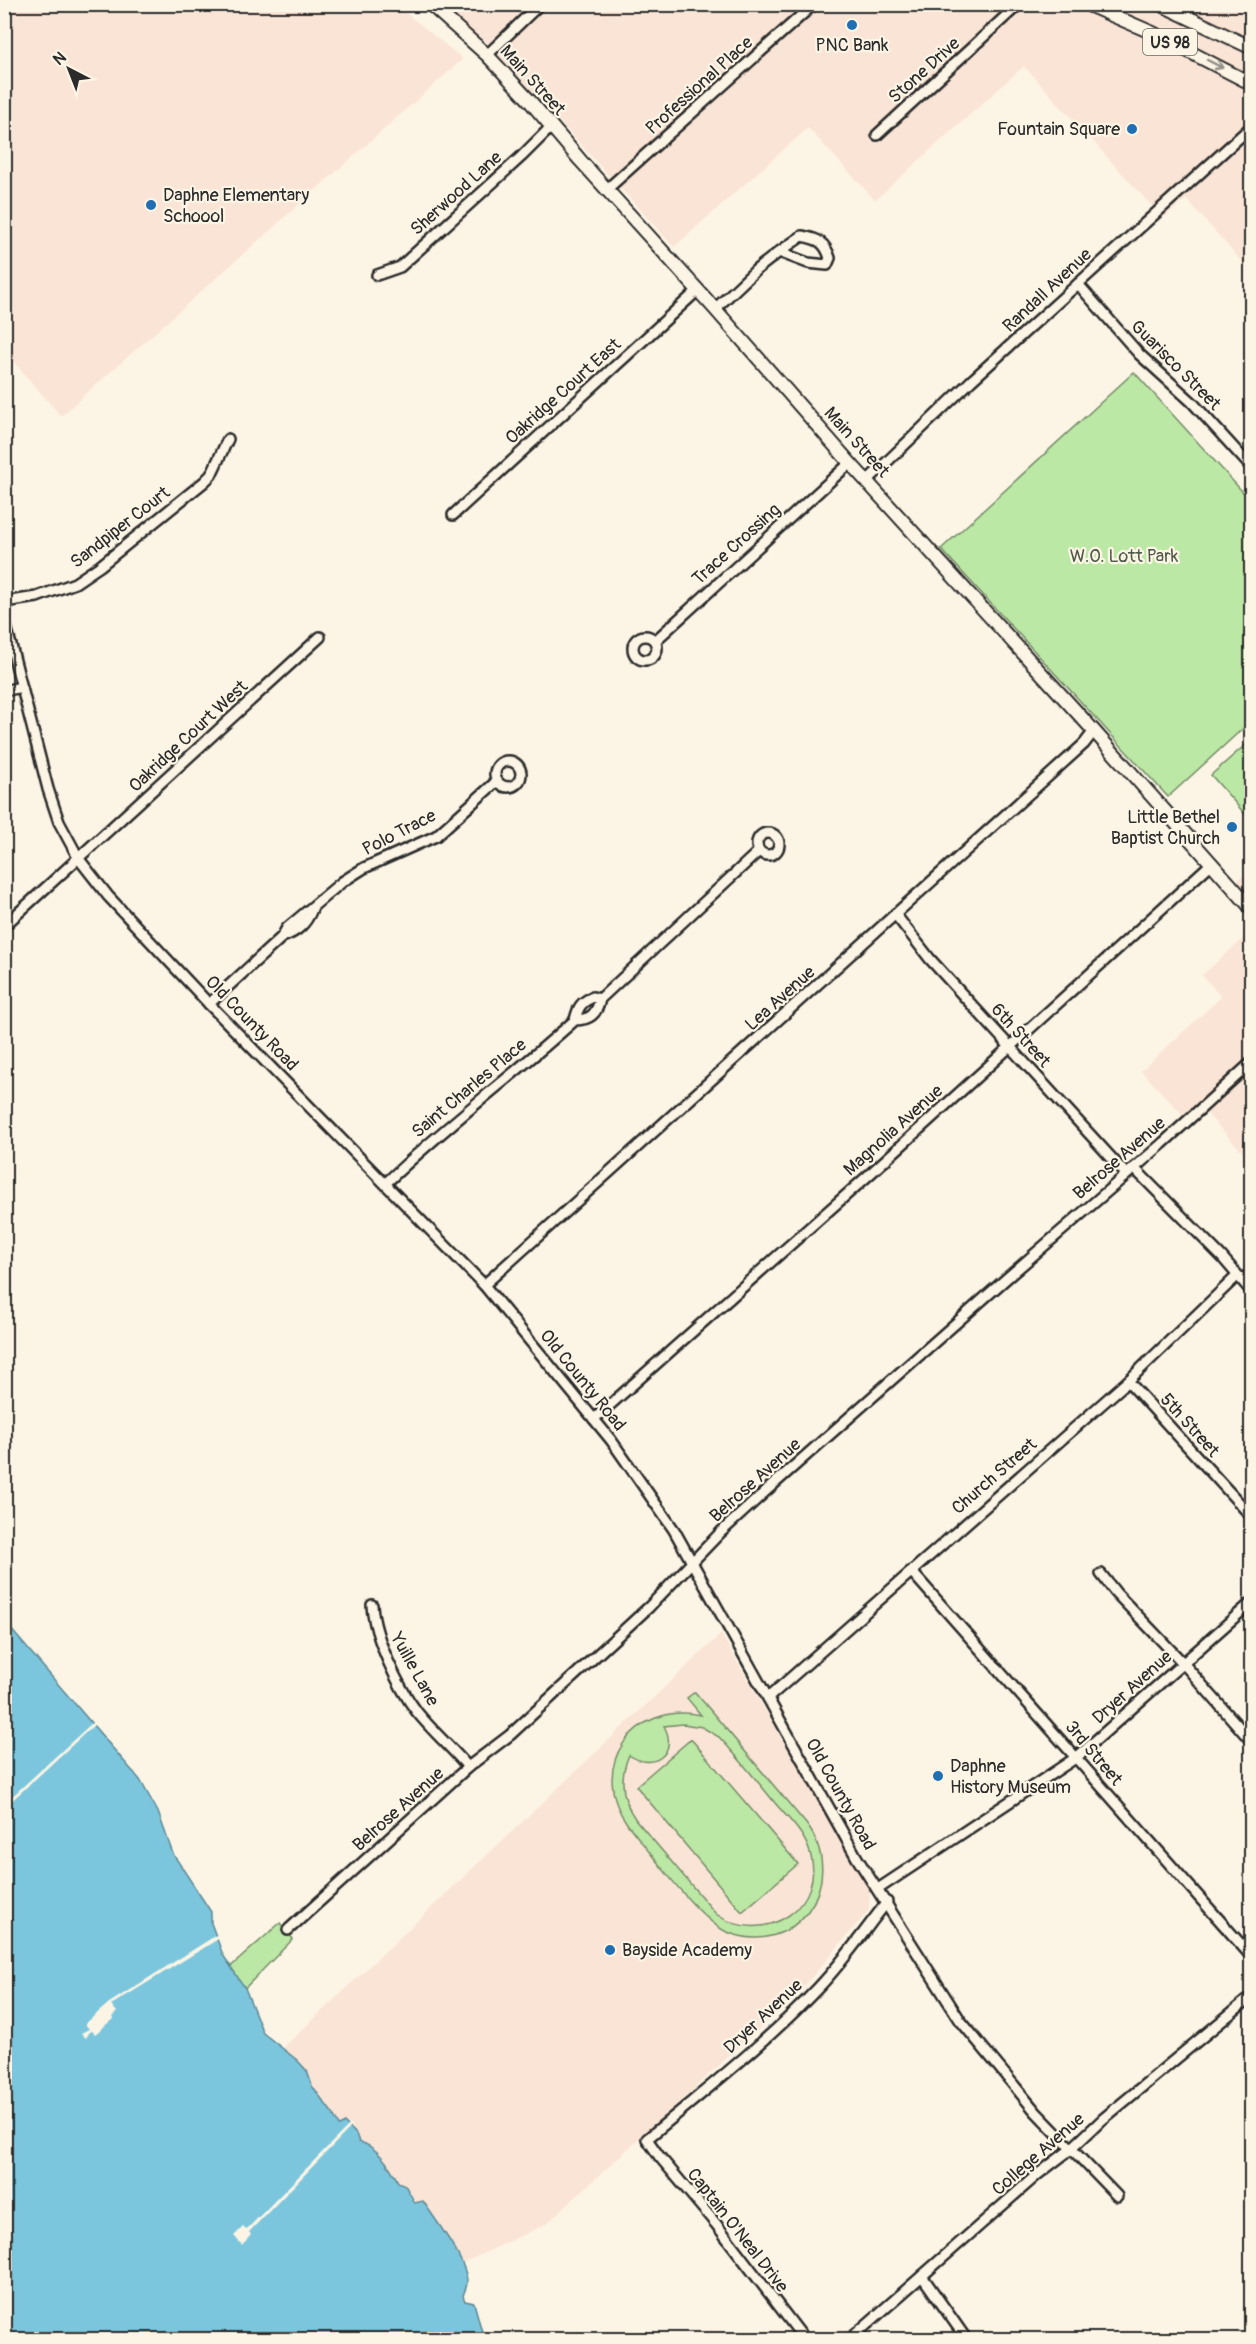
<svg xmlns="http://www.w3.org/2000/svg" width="1256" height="2344" font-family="Pangolin,sans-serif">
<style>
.built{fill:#fae4d5}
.green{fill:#bce8a5;stroke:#748a68;stroke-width:1.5;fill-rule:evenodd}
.water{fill:#7cc6dd;stroke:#5c8896;stroke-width:1.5}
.pier{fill:#fcf5e5}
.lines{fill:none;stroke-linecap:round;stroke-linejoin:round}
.minor-casing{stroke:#2b2b2b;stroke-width:14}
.major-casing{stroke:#2b2b2b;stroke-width:16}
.minor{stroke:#fcf5e5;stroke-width:9}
.major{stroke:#fcf5e5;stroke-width:12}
.oneway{stroke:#949088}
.poi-dot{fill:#1f6fb2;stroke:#fcf5e5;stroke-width:2}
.labels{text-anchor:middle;stroke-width:4.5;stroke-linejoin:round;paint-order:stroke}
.shield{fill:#fcf5e5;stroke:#6a6863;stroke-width:1.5}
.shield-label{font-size:16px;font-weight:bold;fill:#2b2b2b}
.poi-label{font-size:18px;fill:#2b2b2b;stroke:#fcf5e5;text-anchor:start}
.street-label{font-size:18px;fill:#2b2b2b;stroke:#fcf5e5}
.park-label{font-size:18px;fill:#4f5a4a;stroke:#fcf5e5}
</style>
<rect width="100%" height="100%" fill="#fcf5e5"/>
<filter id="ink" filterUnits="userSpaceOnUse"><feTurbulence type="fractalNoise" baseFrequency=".0167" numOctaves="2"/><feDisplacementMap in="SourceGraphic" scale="12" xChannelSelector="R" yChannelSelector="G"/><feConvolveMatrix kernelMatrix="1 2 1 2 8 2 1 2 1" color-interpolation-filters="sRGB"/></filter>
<g filter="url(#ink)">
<g class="built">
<polygon points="4,5 396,5 463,59 61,416 5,352"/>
<polygon points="438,5 1233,5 1251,15 1251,272 1186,199 1163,218 1024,66 875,200 808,128 674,247 488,43"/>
<polygon points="1251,868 1251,901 1235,883"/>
<polygon points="1251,932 1251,1161 1205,1112 1192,1124 1141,1071 1221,997 1202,975"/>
<polygon points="721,1634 870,1890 869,1910 800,1991 546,2224 461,2264 453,2247 423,2201 415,2203 409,2190 402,2182 398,2182 394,2172 382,2158 359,2142 356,2134 339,2126 333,2114 312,2086 307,2071 283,2048"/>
</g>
<g class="green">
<polygon points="1134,372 1251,501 1251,721 1168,797 941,549"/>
<polygon points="1251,740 1251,821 1211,775"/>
<path d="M695,1692L807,1825C849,1883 795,1960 727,1932C699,1920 650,1852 628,1825C586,1768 633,1701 701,1715L687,1698ZM683,1724L702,1727L719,1737C739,1758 757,1781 775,1803C787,1817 801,1830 808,1847C831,1905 764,1949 716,1914L636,1820C621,1799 619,1778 629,1755C653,1772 679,1753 664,1726Z"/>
<polygon points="691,1739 798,1864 742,1912 636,1786"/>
<polygon points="280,1923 293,1939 245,1988 226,1971"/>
</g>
<path class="water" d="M4,1621L140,1780L158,1812L173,1854L211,1912V1923L223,1955L245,1988L263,2033L297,2060L307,2071L312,2086L333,2114L339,2126L345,2123L356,2134L359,2142C376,2145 391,2167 398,2182L405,2185L415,2203L423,2201C435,2220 467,2260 467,2282C467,2287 464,2292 463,2296L465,2301L474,2303L484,2339H5Z"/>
<g class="pier">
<polygon points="93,1722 95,1724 5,1807 5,1803"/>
<polygon points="218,1934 220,1938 215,1941 111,2005 117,2012 112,2017 113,2019 95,2034 91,2030 86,2038 81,2033 89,2029 85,2024 109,2003"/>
<polygon points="350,2124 352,2126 249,2232 251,2235 242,2245 234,2236 243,2227 246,2230"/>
</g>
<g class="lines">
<defs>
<g id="minor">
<polyline points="487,55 540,4"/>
<polyline points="877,135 1019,4"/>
<polyline points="606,190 814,4"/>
<path d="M802,236C818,239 825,242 830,258L827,265L808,263L779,252Z"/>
<polyline points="377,275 400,267 522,156 551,127"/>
<polyline points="1078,284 1139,354 1192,402 1252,468"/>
<polyline points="715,309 756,270 779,252"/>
<polyline points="867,481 971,381 1252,126"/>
<polyline points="453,515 697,291"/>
<polyline points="4,602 37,597 75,583 100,566 204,482 211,475 228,439"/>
<polyline points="4,618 48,789 59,822 79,859 108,896 209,1004 484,1285 611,1440 674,1530 857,1858 960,2020 1036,2112 1117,2196"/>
<circle cx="645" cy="648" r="12"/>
<polyline points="655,641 850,463"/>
<polyline points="4,691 21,687"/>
<circle cx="508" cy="774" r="13"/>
<circle cx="768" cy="844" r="11"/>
<polyline points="895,914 930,959 1126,1174"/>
<polyline points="4,926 320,637"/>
<path d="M282,937C297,932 306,924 312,909"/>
<polyline points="209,1004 282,937 287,928 342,882 364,868 436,836 497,781"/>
<path d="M575,1020C578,1007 581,1002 593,997L600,999"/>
<polyline points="1134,1168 1222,1257 1252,1292"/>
<path d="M386,1183C446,1125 513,1076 575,1020C590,1020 597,1014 600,999L759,851"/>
<polyline points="484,1285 1084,744 1094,731"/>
<polyline points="1128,1381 1252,1517"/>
<polyline points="594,1419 871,1173 1212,863"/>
<polyline points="911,1571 1252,1957"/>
<polyline points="1101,1574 1116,1593 1183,1663 1252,1742"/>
<path d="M372,1605C374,1637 398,1687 417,1712C433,1732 452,1748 468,1767"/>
<polyline points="769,1697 1128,1381 1237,1276"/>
<polyline points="878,1889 1077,1757 1252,1602"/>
<polyline points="288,1930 468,1767 510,1735 649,1607 721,1532 767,1490 1007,1278 1162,1144 1252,1062"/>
<polyline points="922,2276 967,2340"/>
<path d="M805,2340L716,2224L659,2156L647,2139C705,2090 766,2043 818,1988C843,1962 864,1931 887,1902"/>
<polyline points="849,2340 1037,2175 1071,2149 1103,2119 1252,1996"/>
</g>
<g id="major">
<polyline points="430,4 487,55 529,100 580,160 715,309 850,463 1094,731 1252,909"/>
<polyline points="1086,4 1153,33 1252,84"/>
<polyline points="1160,4 1252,48"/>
</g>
</defs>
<use href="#minor" class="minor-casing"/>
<use href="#major" class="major-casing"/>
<use href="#minor" class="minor"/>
<use href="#major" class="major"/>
</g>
<defs><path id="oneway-shaft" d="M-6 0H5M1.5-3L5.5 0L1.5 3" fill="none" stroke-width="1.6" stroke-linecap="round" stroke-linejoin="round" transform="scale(1.5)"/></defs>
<use class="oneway" href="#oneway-shaft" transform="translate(1215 64) rotate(27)"/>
</g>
<g class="poi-dot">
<circle cx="852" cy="25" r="6"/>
<circle cx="1132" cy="129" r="6"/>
<circle cx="151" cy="205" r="6"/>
<circle cx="1232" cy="827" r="6"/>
<circle cx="938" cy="1776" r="6"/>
<circle cx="610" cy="1950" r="6"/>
</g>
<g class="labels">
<rect class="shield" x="1143" y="29" width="54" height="26" rx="4.5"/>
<g class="shield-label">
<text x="1170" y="48">US 98</text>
</g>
<g class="poi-label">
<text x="852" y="51" text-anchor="middle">PNC Bank</text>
<text x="1120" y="135" text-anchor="end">Fountain Square</text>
<text x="163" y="201">Daphne Elementary<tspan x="163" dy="21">Schoool</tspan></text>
<text x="1220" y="823" text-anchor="end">Little Bethel<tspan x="1220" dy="21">Baptist Church</tspan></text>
<text x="950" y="1772">Daphne<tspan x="950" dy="21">History Museum</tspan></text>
<text x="622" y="1956">Bayside Academy</text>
</g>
<g class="street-label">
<text transform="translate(924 70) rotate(-42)" y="6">Stone Drive</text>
<text transform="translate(533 80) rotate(48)" y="6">Main Street</text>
<text transform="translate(699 85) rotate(-42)" y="6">Professional Place</text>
<text transform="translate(456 193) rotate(-42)" y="6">Sherwood Lane</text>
<text transform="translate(1047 290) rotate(-43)" y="6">Randall Avenue</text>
<text transform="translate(1176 365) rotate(45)" y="6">Guarisco Street</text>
<text transform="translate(563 391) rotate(-42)" y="6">Oakridge Court East</text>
<text transform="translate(857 442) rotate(48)" y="6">Main Street</text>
<text transform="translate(120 527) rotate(-38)" y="6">Sandpiper Court</text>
<text transform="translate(736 544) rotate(-42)" y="6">Trace Crossing</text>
<text transform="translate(188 736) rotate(-43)" y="6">Oakridge Court West</text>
<text transform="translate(399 832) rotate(-27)" y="6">Polo Trace</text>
<text transform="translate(780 998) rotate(-42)" y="6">Lea Avenue</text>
<text transform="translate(252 1023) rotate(46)" y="6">Old County Road</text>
<text transform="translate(1021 1035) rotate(48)" y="6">6th Street</text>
<text transform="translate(469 1088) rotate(-40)" y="6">Saint Charles Place</text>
<text transform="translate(893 1130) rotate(-42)" y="6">Magnolia Avenue</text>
<text transform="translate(1119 1158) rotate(-41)" y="6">Belrose Avenue</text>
<text transform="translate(583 1380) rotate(51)" y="6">Old County Road</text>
<text transform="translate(1190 1425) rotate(48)" y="6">5th Street</text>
<text transform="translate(994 1476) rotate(-41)" y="6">Church Street</text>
<text transform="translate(755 1480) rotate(-42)" y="6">Belrose Avenue</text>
<text transform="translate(415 1669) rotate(61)" y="6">Yuille Lane</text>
<text transform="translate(1132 1687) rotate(-42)" y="6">Dryer Avenue</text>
<text transform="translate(1094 1753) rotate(50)" y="6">3rd Street</text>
<text transform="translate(841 1794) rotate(61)" y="6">Old County Road</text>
<text transform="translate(398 1809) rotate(-42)" y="6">Belrose Avenue</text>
<text transform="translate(763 2016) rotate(-43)" y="6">Dryer Avenue</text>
<text transform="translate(1038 2154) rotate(-41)" y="6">College Avenue</text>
<text transform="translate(738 2230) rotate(52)" y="6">Captain O'Neal Drive</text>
</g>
<g class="park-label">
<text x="1124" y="562">W.O. Lott Park</text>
</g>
</g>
<rect width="1256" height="2344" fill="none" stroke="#fcf5e5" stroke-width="24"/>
<rect x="12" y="12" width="1232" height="2320" fill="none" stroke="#2b2b2b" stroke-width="2" filter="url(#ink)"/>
<g transform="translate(69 69) rotate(318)" stroke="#fcf5e5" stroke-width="4.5" paint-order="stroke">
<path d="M0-4.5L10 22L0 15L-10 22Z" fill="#2b2b2b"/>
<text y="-9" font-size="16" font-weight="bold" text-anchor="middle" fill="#2b2b2b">N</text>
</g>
</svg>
